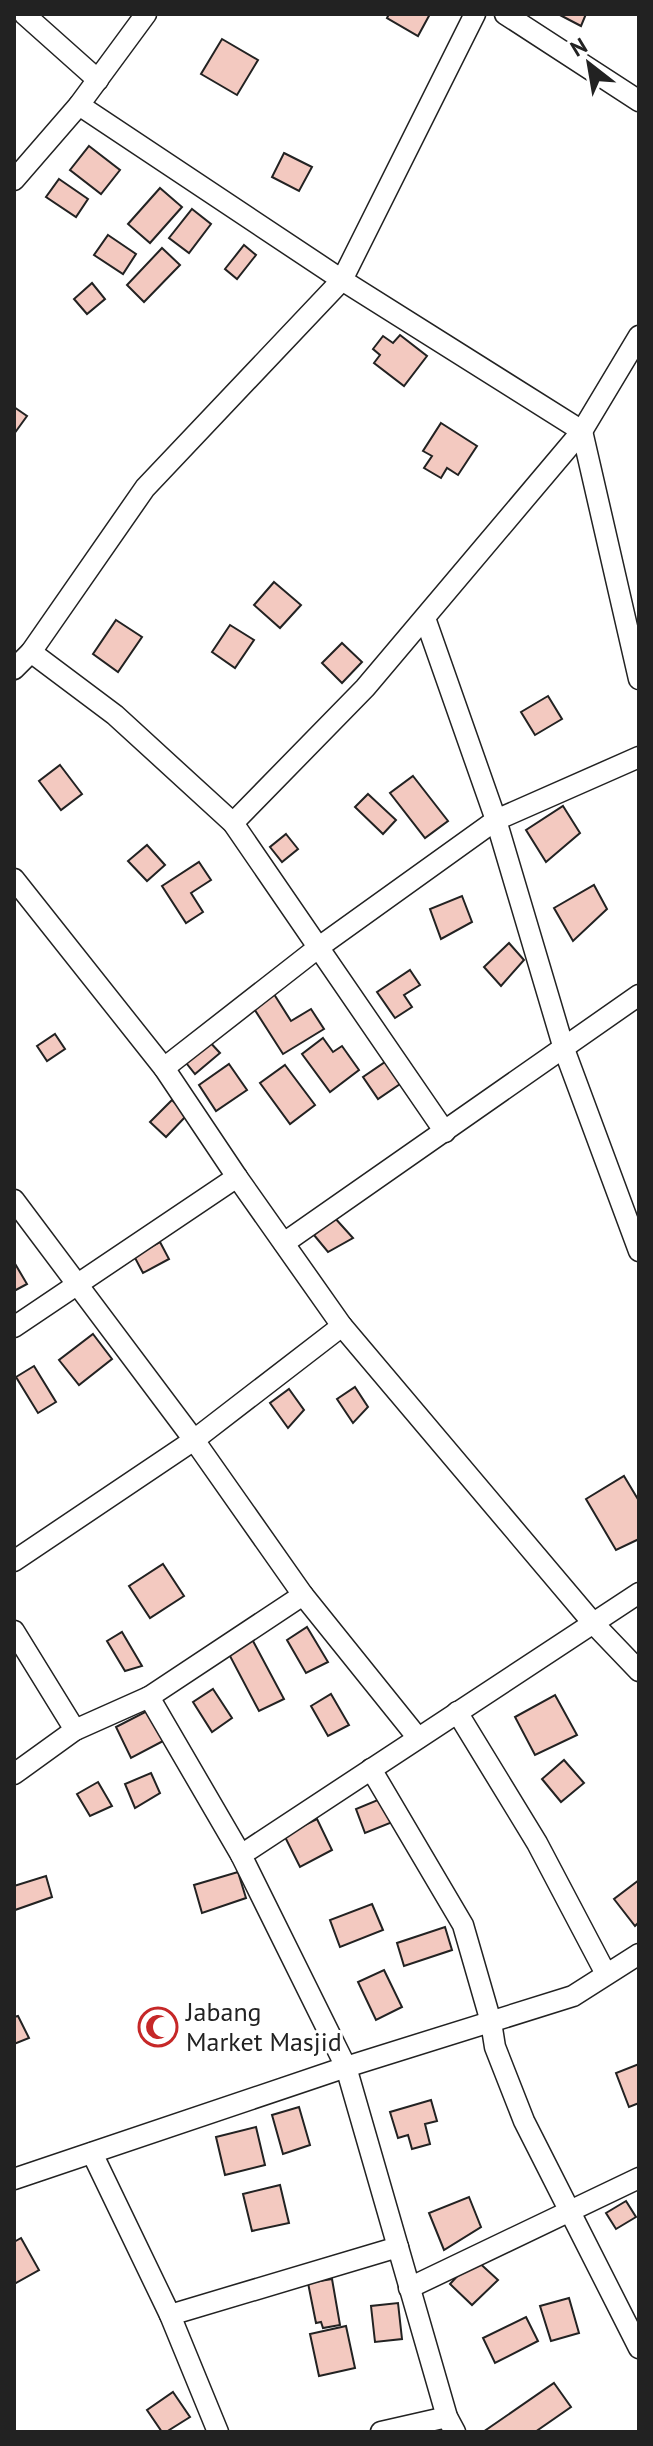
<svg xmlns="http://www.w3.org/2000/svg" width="653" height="2446" font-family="'PT Sans',sans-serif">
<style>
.building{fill:#f3c9c0;stroke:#222;stroke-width:2}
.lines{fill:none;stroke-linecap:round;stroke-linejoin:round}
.minor-casing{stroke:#222;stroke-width:23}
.minor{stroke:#fff;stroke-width:20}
.labels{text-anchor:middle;stroke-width:6;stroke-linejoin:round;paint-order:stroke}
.poi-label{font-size:26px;fill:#222;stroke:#fff;text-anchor:start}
</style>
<rect width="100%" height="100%" fill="#fff"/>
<g class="building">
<polygon points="389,14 430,14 418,36 387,18"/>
<polygon points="558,14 586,14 581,26"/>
<polygon points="222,39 258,60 237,95 201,74"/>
<polygon points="89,146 120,170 101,194 70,170"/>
<polygon points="284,153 312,167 299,191 272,177"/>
<polygon points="59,179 88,199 76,217 46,197"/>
<polygon points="160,188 182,207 150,243 128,224"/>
<polygon points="192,209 211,224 189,253 169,238"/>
<polygon points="108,235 136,254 123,274 94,255"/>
<polygon points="244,245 256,255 237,279 225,269"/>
<polygon points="162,248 180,265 144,302 127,285"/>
<polygon points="92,283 105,299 87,314 74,299"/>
<polygon points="400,335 427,356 404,386 374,363 380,355 373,349 383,336 393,343"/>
<polygon points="14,407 27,416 14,434"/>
<polygon points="441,423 477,446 458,475 447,468 441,478 424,468 432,456 423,451"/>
<polygon points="274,582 301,605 280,628 254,605"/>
<polygon points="116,620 142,637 118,672 93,654"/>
<polygon points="230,625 254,640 235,668 212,652"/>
<polygon points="342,643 362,662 342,683 322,663"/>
<polygon points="548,696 562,719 535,735 521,712"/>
<polygon points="60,765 82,794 61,810 39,781"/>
<polygon points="413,776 448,821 425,838 390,793"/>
<polygon points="368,794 396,820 383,834 355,807"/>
<polygon points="563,806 580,833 546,862 526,830"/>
<polygon points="286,834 298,849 282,862 270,847"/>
<polygon points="147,845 165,865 147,881 128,861"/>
<polygon points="199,862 211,880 191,893 203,912 186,923 162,886"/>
<polygon points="594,885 607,909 573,941 554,908"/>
<polygon points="462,896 472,922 441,939 430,909"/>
<polygon points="509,943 524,960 501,986 484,967"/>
<polygon points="410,970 420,985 404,995 412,1007 395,1018 377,992"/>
<polygon points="272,991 291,1021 311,1009 324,1029 283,1054 251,1004"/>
<polygon points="55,1034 65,1049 47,1061 37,1046"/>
<polygon points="323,1038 333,1052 342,1046 359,1070 330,1092 302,1054"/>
<polygon points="207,1039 220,1053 195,1074 183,1059"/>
<polygon points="388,1060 403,1082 378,1099 363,1077"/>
<polygon points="229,1064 247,1090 216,1111 199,1085"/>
<polygon points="285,1065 315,1105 290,1124 260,1083"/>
<polygon points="172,1100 187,1115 166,1137 150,1122"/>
<polygon points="334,1217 353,1238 328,1252 314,1235"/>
<polygon points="160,1242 169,1259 143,1273 134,1256"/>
<polygon points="14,1262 27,1284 14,1291"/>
<polygon points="93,1334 112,1359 79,1385 59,1360"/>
<polygon points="34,1366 56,1402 38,1413 16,1377"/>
<polygon points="355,1387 368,1407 353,1423 337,1399"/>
<polygon points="289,1389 304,1410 288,1428 270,1403"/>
<polygon points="624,1476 639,1501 639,1539 616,1550 586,1499"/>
<polygon points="163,1564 184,1596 150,1618 129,1586"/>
<polygon points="245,1626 284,1699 259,1711 221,1639"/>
<polygon points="307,1627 328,1662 306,1673 287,1640"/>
<polygon points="122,1632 142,1666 125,1671 107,1641"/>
<polygon points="213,1689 232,1718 212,1732 193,1702"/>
<polygon points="331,1694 349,1725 328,1736 311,1706"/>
<polygon points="555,1695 577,1735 535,1755 515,1717"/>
<polygon points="149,1710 165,1740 131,1758 116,1727"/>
<polygon points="564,1760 584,1783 561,1802 542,1779"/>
<polygon points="151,1773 160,1793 135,1808 125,1784"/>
<polygon points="98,1782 112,1806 90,1816 77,1794"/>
<polygon points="385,1797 395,1821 365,1833 356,1809"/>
<polygon points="317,1819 332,1850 300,1867 284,1835"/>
<polygon points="238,1872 246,1898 202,1913 194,1885"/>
<polygon points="46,1876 52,1897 15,1910 14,1886"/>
<polygon points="639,1880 639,1922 635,1926 614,1899"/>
<polygon points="372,1904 383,1930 340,1947 330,1920"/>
<polygon points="445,1927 452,1950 404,1966 397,1943"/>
<polygon points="384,1970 402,2007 376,2020 358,1982"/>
<polygon points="18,2016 29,2038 14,2044 14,2017"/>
<polygon points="639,2064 639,2103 629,2107 616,2073"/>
<polygon points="431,2100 437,2121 425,2124 430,2144 412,2149 408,2135 398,2138 390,2112"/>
<polygon points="299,2107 310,2145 283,2154 272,2115"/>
<polygon points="256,2127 265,2165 225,2175 216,2137"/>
<polygon points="280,2185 289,2223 252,2231 243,2194"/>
<polygon points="469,2197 481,2227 444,2250 429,2213"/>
<polygon points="626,2201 636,2217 616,2229 606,2213"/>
<polygon points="21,2238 39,2270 14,2284 14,2242"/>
<polygon points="474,2258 498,2280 472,2305 450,2284"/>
<polygon points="332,2279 340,2325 323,2328 321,2322 316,2323 308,2283"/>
<polygon points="569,2298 579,2333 551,2341 540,2306"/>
<polygon points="398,2303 402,2339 375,2342 371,2306"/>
<polygon points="526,2317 538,2341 495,2363 483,2338"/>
<polygon points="346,2326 355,2368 319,2376 310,2334"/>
<polygon points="554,2383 571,2407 535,2432 483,2432"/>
<polygon points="173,2392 190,2417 166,2432 162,2432 147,2410"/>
</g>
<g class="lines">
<defs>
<g id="minor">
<polyline points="24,14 98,80"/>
<polyline points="505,14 639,101"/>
<polyline points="79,105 342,280 582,431 639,679"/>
<polyline points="14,180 79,105 146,14"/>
<polyline points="425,618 496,820 564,1049 639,1251"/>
<polyline points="31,652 115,715 233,823 445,1132"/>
<polyline points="14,669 31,652 145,488 342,280 475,14"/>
<polyline points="233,823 365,688 582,431 639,336"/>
<polyline points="14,879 164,1068 237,1177 342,1326 593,1623 639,1671"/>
<polyline points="164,1068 319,947 496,820 639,757"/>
<polyline points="14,1200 194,1440 303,1595 418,1738"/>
<polyline points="284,1243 639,995"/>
<polyline points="14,1327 237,1177"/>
<polyline points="14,1561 194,1440 342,1326"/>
<polyline points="14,1631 75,1730"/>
<polyline points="149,1697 241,1855 346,2067 447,2417 455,2432"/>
<polyline points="457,1712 537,1843 606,1974"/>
<polyline points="371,1769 463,1925 491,2022 495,2047 524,2121 639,2348"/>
<polyline points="14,1774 75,1730 149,1697 303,1595"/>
<polyline points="241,1855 639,1593"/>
<polyline points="92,2153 170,2315 218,2432"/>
<polyline points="14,2179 346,2067 573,1996 639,1954"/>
<polyline points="409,2288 639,2178"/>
<polyline points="170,2315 398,2247"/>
<polyline points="381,2432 447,2417"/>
</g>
</defs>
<use href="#minor" class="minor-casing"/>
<use href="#minor" class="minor"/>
</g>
<defs>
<symbol id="mosque-ring" viewBox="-11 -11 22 22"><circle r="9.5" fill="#fff" stroke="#c62828" stroke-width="1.5"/><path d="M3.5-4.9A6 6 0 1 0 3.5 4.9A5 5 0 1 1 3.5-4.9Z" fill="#c62828"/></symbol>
</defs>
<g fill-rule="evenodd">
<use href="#mosque-ring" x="136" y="2005" width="44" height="44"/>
</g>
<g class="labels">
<g class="poi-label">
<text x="186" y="2021">Jabang<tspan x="186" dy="30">Market Masjid</tspan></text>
</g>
</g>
<rect width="653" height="2446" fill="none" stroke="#222222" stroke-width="32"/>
<g transform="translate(589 64) rotate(329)" stroke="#ffffff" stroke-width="6" paint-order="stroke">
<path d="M0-6L14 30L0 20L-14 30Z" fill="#222222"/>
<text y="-12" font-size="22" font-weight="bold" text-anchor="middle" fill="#222222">N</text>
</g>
</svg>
